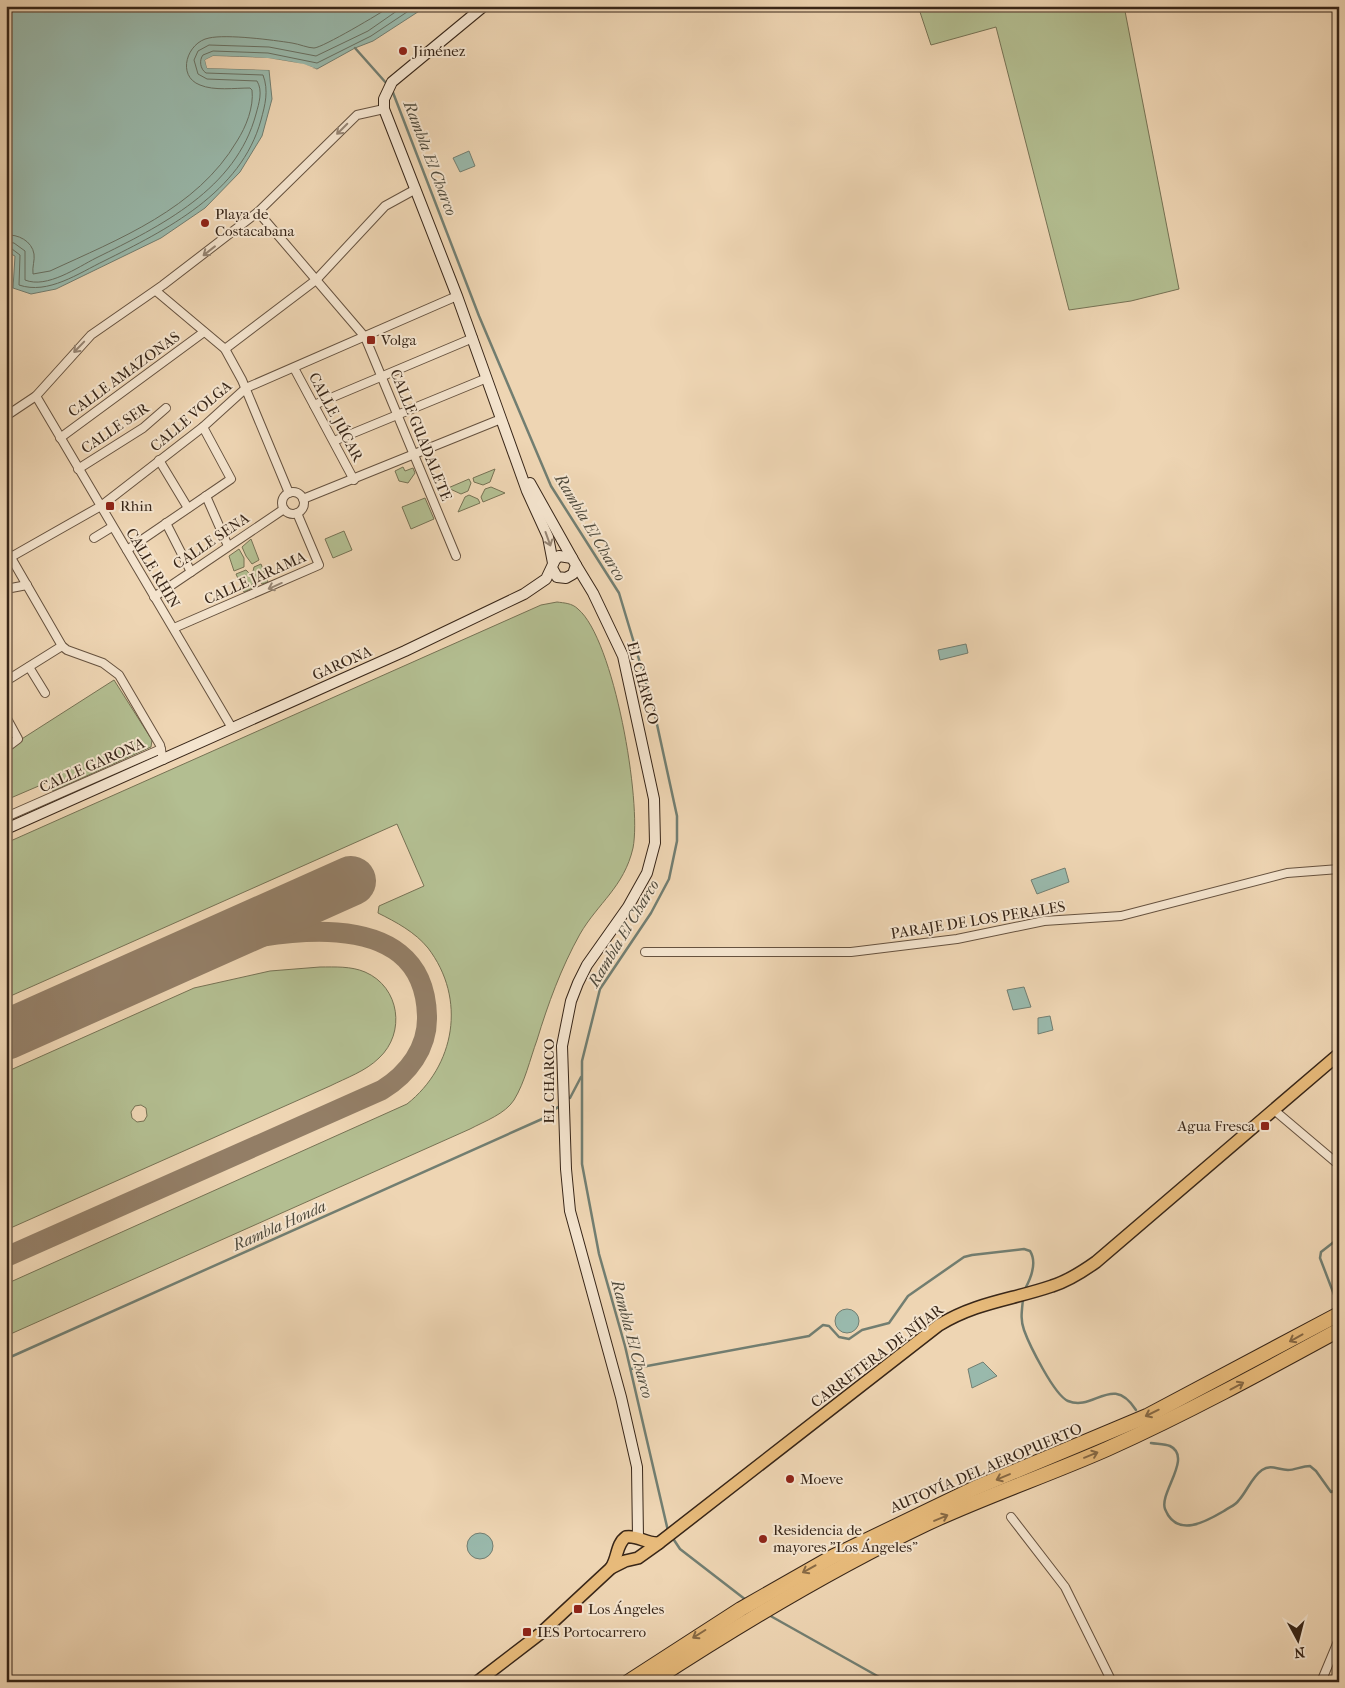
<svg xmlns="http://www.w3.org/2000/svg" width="1345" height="1688" font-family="'IM FELL French Canon',serif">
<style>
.green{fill:#b3be91;stroke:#767254;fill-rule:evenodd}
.water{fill:#99b9ac;stroke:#727e71}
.pier{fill:#eed5b3}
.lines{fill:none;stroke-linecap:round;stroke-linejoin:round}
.shore{stroke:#687062;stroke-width:1}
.stream{stroke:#727e71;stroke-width:2.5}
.taxiway{stroke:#937e66;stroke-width:20}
.runway{stroke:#937e66;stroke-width:50}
.minor-casing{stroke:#66523f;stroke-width:10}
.secondary-casing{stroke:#382618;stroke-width:12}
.primary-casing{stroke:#382618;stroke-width:14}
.motorway-casing{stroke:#382618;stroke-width:16}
.minor{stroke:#f4e4ce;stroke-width:8}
.secondary{stroke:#f4e4ce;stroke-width:10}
.primary{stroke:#e7ba7a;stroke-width:11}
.motorway{stroke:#e7ba7a;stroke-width:14}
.oneway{stroke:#968573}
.oneway2{stroke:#876944}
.poi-dot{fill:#8f2418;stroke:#f4e4ce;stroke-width:2}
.labels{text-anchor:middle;stroke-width:4;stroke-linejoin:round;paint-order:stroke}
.poi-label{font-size:15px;fill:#382618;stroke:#f4e4ce;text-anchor:start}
.street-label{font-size:15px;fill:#382618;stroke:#f4e4ce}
.water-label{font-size:16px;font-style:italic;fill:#504b3d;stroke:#f4e4ce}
</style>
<rect width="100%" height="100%" fill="#eed5b3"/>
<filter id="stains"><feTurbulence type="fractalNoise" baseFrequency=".004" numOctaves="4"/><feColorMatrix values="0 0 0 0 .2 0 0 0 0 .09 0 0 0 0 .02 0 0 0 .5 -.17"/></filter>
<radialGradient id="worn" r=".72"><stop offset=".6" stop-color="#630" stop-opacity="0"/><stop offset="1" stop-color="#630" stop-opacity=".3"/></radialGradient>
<g class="green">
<polygon points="918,6 1124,6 1179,289 1131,301 1069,310 996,27 931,45"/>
<polygon points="403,467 405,471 413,468 415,473 408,483 399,481 395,471"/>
<polygon points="495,469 490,482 483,485 474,482 473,478"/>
<polygon points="469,479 471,483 468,491 461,494 448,488"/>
<polygon points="491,487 505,493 483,502 481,497 485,489"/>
<polygon points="469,495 478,499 480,503 458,512 465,497"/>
<polygon points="425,498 434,519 411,529 402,507"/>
<polygon points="344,531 352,550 333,558 325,539"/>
<polygon points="251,539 259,560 252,564 246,556 242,547"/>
<polygon points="239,549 244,558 244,567 234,571 229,556"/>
<polygon points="261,564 268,582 262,584 260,581 252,584 253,588 244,592 236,574 246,570 252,576 254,567"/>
<path d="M557,602C564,603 572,603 578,609C614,639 642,802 633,848C624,887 598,903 580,934C561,968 548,1004 537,1040C530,1059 525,1082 514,1100C505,1114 485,1121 470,1129L6,1336V1284L407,1104C455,1066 467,999 428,948C415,932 396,922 378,913L379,906L424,886L397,824L6,998V843L541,605Z"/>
<polygon points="114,680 152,740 151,747 53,791 48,782 6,800 6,749"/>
<path d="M320,967C335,967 351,966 365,972C400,987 406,1033 379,1058C366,1071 346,1078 330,1086L6,1230V1072L194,988L270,971ZM141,1105L146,1108L147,1116L144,1121L137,1122L132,1118L131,1112L135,1106Z"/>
</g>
<g class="water">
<path d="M6,6H427L373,41L355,48L317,69C284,57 248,57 213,56L205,60L207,68L269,70L272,99L262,136L240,172L205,208L161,238L56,289L31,294L13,288L15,256L9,253L6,257Z"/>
<polygon points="469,151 475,166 460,172 453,158"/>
<polygon points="966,644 968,653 940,660 938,650"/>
<polygon points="1065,868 1069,882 1037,894 1031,880"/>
<polygon points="1024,987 1031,1007 1013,1010 1007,990"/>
<polygon points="1050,1016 1053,1030 1038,1034 1038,1018"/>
<circle cx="847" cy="1321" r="12"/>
<polygon points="983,1362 997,1376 972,1388 968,1369"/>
<circle cx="480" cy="1546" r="13"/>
</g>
<polygon class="pier" points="213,56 268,58 304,64 317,69 267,61 213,58 208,61 209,66 269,68 271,70 207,68 205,60"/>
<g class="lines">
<g class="shore">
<path d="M6,235C18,234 32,241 34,254C35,260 32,267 33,274L50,271C119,239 197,209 237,141C246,127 254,107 252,90L250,88C235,88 214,91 200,85C176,76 187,42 209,38C227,34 273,40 292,43C299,44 308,48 314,48C322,48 381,13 391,6"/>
<path d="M6,242L14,243L25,251V280C47,289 78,267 96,258C161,226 236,189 256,114C259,103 263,91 257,81L207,79L198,74L194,60L198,51L209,45L269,47L316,56L368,31L404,6"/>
<path d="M6,249H12L20,255L19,285C48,295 79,273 104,261C166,230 241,193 261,120C265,105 269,91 263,75L206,73C200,69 199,60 203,55L213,51L268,53L317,63L371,36L416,6"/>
</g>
<g class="stream">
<polyline points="355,48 387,84"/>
<polyline points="392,90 479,316 551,486 619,593 653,706 677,816 677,841 669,879 651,913 600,989 582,1061 582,1164 599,1254 625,1346 668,1531"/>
<polyline points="570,1098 581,1077"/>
<path d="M1023,1299C1022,1310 1020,1319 1024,1330C1029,1344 1054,1395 1068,1401C1094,1412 1112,1373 1136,1410"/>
<polyline points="1338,1305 1320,1258 1321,1252 1339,1238"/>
<polyline points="6,1359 542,1119 558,1107"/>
<path d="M631,1369L809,1336L823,1325L829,1326L839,1337L849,1339L862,1330L889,1323L908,1296L964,1257L972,1255L1024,1249L1030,1251C1037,1262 1031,1278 1025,1289"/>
<path d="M1151,1443C1157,1444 1165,1444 1170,1446C1193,1457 1159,1493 1165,1509C1177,1539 1207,1521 1224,1511C1229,1507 1235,1506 1239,1500C1247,1491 1252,1477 1262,1470C1271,1464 1278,1470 1288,1470C1295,1470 1302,1466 1310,1466L1316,1471L1331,1492L1339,1489"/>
<polyline points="672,1537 680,1549 746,1600"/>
<polyline points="767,1614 888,1682"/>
</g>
<path class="taxiway" d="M6,1257L382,1090C408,1074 428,1048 427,1016C424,898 267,933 195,951"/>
<polyline class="runway" points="6,1035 351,881"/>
<defs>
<g id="minor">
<polyline points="258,212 365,337 456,556"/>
<polyline points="156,291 225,349 242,380 289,493"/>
<polyline points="225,349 316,280 385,206 416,189"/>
<polyline points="294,368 354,480"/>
<polyline points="36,396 232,728"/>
<polyline points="314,405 473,338"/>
<polyline points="6,416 36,396 91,335 163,285 258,212 357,115 384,109"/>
<polyline points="60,438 204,332"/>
<polyline points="334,441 487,378"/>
<polyline points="159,460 188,508"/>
<polyline points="78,469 143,428 166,408"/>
<circle cx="293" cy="503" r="11"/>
<polyline points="206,496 228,546"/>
<polyline points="303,499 501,419"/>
<polyline points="166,523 191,572"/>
<polyline points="94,538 112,527"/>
<polyline points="6,549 62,646 67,650 103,663 119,675 160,745 163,760"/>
<polyline points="127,550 231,479 203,427"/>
<polyline points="11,557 101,506 203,427 246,388 457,296"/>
<polyline points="6,589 27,585"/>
<polyline points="154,597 284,509"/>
<polyline points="174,628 319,565 297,513"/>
<polyline points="29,667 45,693"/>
<polyline points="6,681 62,646"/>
<polyline points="6,717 18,739 6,748"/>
<polyline points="6,817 161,749"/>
<polyline points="645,952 851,952 957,939 1044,921 1121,916 1287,873 1339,869"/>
<polyline points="1274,1110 1339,1165"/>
<polyline points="1011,1517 1065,1587 1112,1682"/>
<polyline points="1321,1682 1339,1639"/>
</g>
<g id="secondary">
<polyline points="484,6 392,82 384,99 384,109 457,296 527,491 548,537 553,563"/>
<polyline points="530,483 576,565 573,574 566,578 557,577 552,568"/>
<polyline points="576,565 593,593 623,656 654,799 655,843 647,873 628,907 587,965 578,983 571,1001 562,1046 566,1169 570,1211 621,1397 637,1467 638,1538"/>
<polyline points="6,829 405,651 524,594 546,579 555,560 559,556 572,558"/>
</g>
<g id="primary">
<path d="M611,1568C618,1558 616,1544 626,1537C638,1535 646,1544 659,1543"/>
<path d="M477,1682L541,1633L611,1568L625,1561L638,1558L659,1543L939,1325C977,1302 1011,1300 1052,1286C1068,1281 1082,1272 1096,1262L1339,1054"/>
</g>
<g id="motorway">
<polyline points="628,1682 741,1609 834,1556 975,1488 1147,1416 1339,1314"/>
<path d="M651,1682C740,1624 831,1569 928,1523C986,1496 1048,1475 1107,1449C1187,1413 1262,1372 1339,1330"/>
</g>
</defs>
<use href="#minor" class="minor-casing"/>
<use href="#secondary" class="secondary-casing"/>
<use href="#primary" class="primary-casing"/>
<use href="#motorway" class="motorway-casing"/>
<use href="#minor" class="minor"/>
<use href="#secondary" class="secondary"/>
<use href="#primary" class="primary"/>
<use href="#motorway" class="motorway"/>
</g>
<defs><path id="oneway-shaft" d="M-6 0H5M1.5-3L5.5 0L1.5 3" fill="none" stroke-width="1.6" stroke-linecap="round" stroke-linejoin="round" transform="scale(1.25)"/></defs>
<g class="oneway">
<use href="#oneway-shaft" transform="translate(342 129) rotate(135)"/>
<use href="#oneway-shaft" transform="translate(209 251) rotate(142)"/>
<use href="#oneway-shaft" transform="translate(79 347) rotate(134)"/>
<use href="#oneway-shaft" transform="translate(548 539) rotate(70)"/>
<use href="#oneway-shaft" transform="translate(275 586) rotate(156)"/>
</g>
<g class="oneway2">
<use href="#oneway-shaft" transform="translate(1296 1338) rotate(151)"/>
<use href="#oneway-shaft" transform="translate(1237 1386) rotate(-28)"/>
<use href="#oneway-shaft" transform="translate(1152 1413) rotate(154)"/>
<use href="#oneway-shaft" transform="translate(1091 1455) rotate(-22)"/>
<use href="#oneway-shaft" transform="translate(1003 1477) rotate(157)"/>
<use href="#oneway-shaft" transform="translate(941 1518) rotate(-23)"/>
<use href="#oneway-shaft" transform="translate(809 1569) rotate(151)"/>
<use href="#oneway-shaft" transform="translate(699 1634) rotate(148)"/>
</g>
<g class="poi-dot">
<circle cx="403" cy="51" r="5"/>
<circle cx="205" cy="223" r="5"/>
<rect x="366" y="335" width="10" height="10" rx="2.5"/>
<rect x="105" y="501" width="10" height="10" rx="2.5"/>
<rect x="1260" y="1121" width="10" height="10" rx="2.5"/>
<circle cx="790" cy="1479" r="5"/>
<circle cx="763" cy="1539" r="5"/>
<rect x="573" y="1604" width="10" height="10" rx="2.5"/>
<rect x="522" y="1627" width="10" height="10" rx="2.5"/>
</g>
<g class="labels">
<g class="poi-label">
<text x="413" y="56">Jiménez</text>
<text x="215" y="219">Playa de<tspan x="215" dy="17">Costacabana</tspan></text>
<text x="381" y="345">Volga</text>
<text x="120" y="511">Rhin</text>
<text x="1255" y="1131" text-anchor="end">Agua Fresca</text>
<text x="800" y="1484">Moeve</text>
<text x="773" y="1535">Residencia de<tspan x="773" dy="17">mayores "Los Ángeles"</tspan></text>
<text x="588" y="1614">Los Ángeles</text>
<text x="537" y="1637">IES Portocarrero</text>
</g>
<g class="street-label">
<text transform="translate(124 374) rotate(-36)" y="5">CALLE AMAZONAS</text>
<text transform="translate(191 416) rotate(-40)" y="5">CALLE VOLGA</text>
<text transform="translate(336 417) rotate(62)" y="5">CALLE JÚCAR</text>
<text transform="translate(115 428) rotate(-34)" y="5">CALLE SER</text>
<text transform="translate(421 435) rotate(68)" y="5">CALLE GUADALETE</text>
<text transform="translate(211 541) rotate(-34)" y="5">CALLE SENA</text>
<text transform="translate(153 568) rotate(59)" y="5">CALLE RHIN</text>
<text transform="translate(255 578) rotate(-24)" y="5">CALLE JARAMA</text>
<text transform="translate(342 663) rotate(-24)" y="5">GARONA</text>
<text transform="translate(643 683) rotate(75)" y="5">EL CHARCO</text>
<text transform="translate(92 765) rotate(-24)" y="5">CALLE GARONA</text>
<text transform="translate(978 920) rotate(-9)" y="5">PARAJE DE LOS PERALES</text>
<text transform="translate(549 1081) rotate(-90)" y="5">EL CHARCO</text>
<text transform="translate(877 1356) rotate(-37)" y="5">CARRETERA DE NÍJAR</text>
<text transform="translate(986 1468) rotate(-23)" y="5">AUTOVÍA DEL AEROPUERTO</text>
</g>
<g class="water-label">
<text transform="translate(431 158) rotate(69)" y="6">Rambla El Charco</text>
<text transform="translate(591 527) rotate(59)" y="6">Rambla El Charco</text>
<text transform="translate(623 933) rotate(-59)" y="6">Rambla El Charco</text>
<text transform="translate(279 1225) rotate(-24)" y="6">Rambla Honda</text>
<text transform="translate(633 1339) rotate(75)" y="6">Rambla El Charco</text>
</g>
</g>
<rect width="1345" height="1688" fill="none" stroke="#eed5b3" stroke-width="25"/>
<rect x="8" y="8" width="1330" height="1673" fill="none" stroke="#382618" stroke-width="2.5"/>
<rect x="12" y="12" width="1320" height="1663" fill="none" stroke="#382618"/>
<g transform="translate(1298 1640) rotate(173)" stroke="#f4e4ce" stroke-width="4" paint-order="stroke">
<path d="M0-4L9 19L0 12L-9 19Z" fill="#382618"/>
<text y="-8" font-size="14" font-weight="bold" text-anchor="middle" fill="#382618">N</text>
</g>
<rect width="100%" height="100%" filter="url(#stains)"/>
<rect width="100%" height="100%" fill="url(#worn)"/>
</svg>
